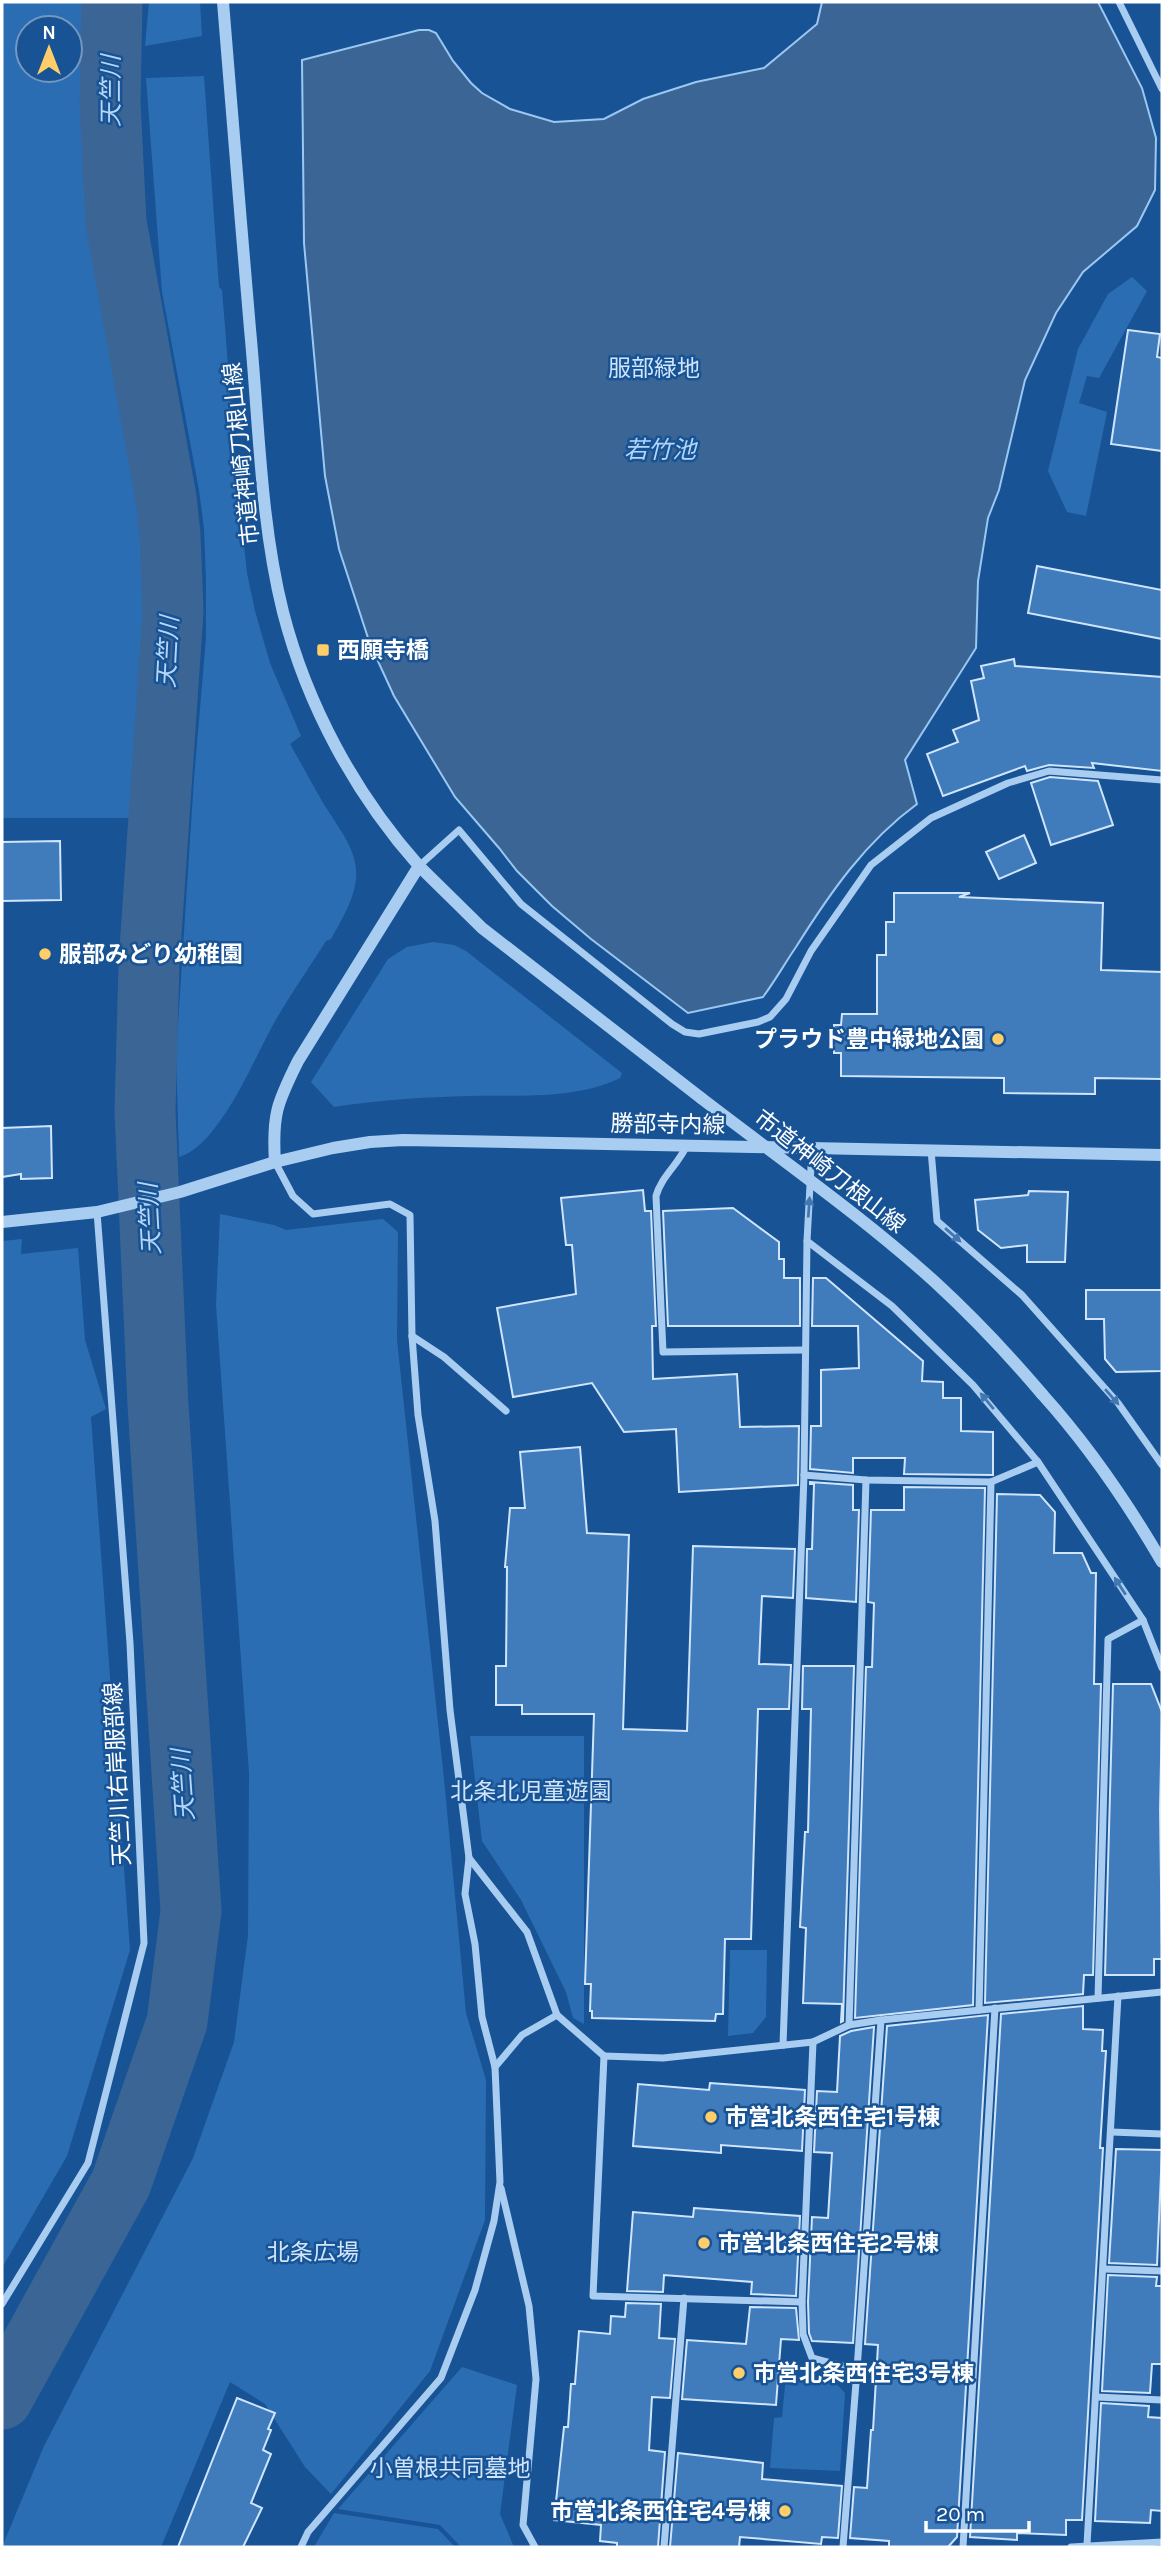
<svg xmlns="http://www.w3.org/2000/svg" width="1164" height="2549" font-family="Karla,'Noto Sans JP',sans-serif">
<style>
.green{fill:#2b6db3;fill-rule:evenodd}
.water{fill:#3a6595;stroke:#9bc7f3;stroke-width:2}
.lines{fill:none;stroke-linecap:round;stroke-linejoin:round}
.river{stroke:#3a6595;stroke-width:61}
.building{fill:#407cbc;stroke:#d0e5fc;stroke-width:2}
.minor{stroke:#a9ccf1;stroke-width:7}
.tertiary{stroke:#a9ccf1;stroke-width:12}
.tertiary-bridge{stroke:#a9ccf1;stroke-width:12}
.oneway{fill:#4377b1}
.poi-dot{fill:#ffce68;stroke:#175395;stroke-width:2.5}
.labels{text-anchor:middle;stroke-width:5;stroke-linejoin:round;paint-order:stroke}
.park-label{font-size:23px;fill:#d0e5fc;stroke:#175395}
.street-label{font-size:23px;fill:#fff;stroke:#175395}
.poi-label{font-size:23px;font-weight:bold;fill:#fff;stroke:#175395;text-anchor:start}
.water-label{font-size:24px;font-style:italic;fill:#b5d6f7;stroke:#175395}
</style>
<rect width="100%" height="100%" fill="#175395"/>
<g class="green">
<path d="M2,2H89L86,74L92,221L128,403L146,537L147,698L139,818H2ZM28,28H70V70H28Z"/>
<polygon points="149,2 200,2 202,36 145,46"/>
<path d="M204,76L219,287L222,290L238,489L247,573L255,611L270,663L301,736L290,744C301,763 311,782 322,801C336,825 359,850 356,879C354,900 341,921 331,939L326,941C309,968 290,995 274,1023C254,1059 219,1146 179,1157L176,1055L194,779L206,638V579L204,529L199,490L162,292L146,78Z"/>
<polygon points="1132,277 1147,291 1099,378 1087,376 1079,403 1107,412 1086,516 1067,512 1048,471 1078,349 1108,294"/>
<path d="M433,942L454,945L466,951L622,1073L620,1078C575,1100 518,1095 470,1096C424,1097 379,1100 334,1107L311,1082L388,959L407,947Z"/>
<polygon points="220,1214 274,1225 286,1230 383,1219 398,1232 397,1340 444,1779 466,2013 486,2080 485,2220 430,2371 331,2494 305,2467 265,2404 230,2382 161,2547 2,2547 44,2446 193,2158 234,2042 248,1935 249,1773 216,1305"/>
<polygon points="22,1239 21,1254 78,1248 85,1340 106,1409 91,1417 130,1950 67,2156 2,2268 2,1241"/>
<polygon points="470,1736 584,1736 584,2024 573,2018 566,1992 521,1900 482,1841"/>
<polygon points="730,1950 767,1950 766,2017 753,2033 728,2036"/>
<polygon points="462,2367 517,2385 500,2514 514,2547 461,2547 440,2525 338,2509"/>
<polygon points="786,2375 832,2379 845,2393 840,2471 770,2468 774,2418 782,2417"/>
<polygon points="334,2513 438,2529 455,2547 314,2547"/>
</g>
<path class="water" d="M822,2H1098L1142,88L1156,138L1155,190L1137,226L1083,272L1056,313L1025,380L999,490L988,518L978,581L976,648L905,760L917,804C865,842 830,893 796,947C785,963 775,981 763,997L688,1013L591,939L552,906L517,871L499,848L455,797L394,696L370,644L339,549L325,476L304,243L302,60L419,30H429L436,33L453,61L471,83L482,93L510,109L554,122L604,119L643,99L696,82L764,68L817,24Z"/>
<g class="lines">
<polyline class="river" points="2,2399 121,2183 177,2022 191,1911 158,1405 145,1111 149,964 173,611 170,534 166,498 116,222 110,102 112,2"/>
</g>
<g class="building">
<polygon points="1128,330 1160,334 1157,357 1162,358 1162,451 1111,444"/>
<polygon points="1037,566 1162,590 1162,639 1028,613"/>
<polygon points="1014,659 1015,666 1162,677 1162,771 1092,763 1094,768 1049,765 1027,771 1025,766 943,796 927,754 958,742 953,730 979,720 971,681 984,678 981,666"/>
<polygon points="1050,777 1098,781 1113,825 1051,845 1031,783"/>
<polygon points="1024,835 1036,863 999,879 986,852"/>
<polygon points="60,841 61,900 2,901 2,842"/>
<polygon points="894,893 970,893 959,897 1103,903 1101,970 1162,972 1162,1079 1095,1078 1095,1094 1004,1093 1004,1078 841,1076 841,1053 834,1053 834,1025 841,1025 842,1014 877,1014 877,955 886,955 886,922 894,922"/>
<polygon points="51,1126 52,1178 21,1179 21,1174 2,1177 2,1128"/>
<polygon points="643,1190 645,1211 651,1211 656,1326 652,1326 653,1379 737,1374 740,1427 799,1426 798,1485 679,1492 676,1429 624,1432 592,1383 513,1397 497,1308 576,1294 572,1245 566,1245 561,1198"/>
<polygon points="1029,1191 1068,1192 1065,1262 1027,1262 1027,1245 1001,1248 978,1230 975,1200 1028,1195"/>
<polygon points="733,1208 779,1242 779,1259 784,1259 784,1278 800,1278 800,1326 668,1326 663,1211"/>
<polygon points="813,1278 826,1278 923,1361 922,1381 943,1382 943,1398 961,1398 961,1431 993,1432 993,1475 904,1474 905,1458 853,1458 853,1473 810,1469 811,1426 821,1426 821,1370 859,1368 858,1326 812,1326"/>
<polygon points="1086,1290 1162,1290 1162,1371 1116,1372 1105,1359 1104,1319 1086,1319"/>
<polygon points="580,1447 587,1533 629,1535 623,1729 687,1731 693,1546 795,1549 793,1598 762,1596 759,1664 791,1665 789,1709 758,1709 751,1939 725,1939 723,2014 716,2014 715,2021 592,2018 592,2011 590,2011 591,1984 585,1984 594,1714 522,1714 522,1705 496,1705 496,1666 506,1666 507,1567 505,1567 510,1508 525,1508 520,1452"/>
<polygon points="810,1482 853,1485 853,1510 859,1510 856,1602 806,1598 807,1549 812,1549 814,1484 810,1484"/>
<polygon points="904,1487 985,1488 973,2005 855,2018 866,1667 872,1667 874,1603 868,1602 871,1510 904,1510"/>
<polygon points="997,1494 1040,1495 1055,1512 1054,1553 1082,1553 1091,1573 1096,1573 1094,1684 1101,1684 1093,1975 1084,1975 1083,1994 985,2003"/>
<polygon points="803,1666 854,1666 843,2021 841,2022 842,2004 803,2003 806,1928 800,1927 805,1832 808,1832 811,1709 802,1709"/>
<polygon points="1113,1684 1151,1684 1162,1712 1160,1809 1162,1959 1154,1959 1154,1975 1105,1975"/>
<polygon points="1083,2006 1083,2029 1103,2030 1102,2051 1106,2051 1100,2148 1103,2148 1082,2520 1066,2520 1066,2535 1017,2533 1017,2540 970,2537 1001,2014"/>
<polygon points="988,2015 957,2537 948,2547 889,2547 889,2541 850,2538 854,2487 867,2488 871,2430 873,2430 878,2345 865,2344 887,2026"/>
<polygon points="874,2027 853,2343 812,2341 809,2333 808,2302 812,2217 828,2218 832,2153 814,2152 817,2091 837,2092 840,2036 851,2031"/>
<polygon points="710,2083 805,2090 802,2151 721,2145 721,2153 633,2146 638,2084 709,2090"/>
<polygon points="1116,2149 1162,2150 1157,2265 1109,2263"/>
<polygon points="694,2208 800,2216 796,2296 751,2294 752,2282 664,2275 663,2292 627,2291 633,2212 693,2217"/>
<polygon points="1108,2275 1157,2277 1156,2286 1162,2286 1162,2364 1152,2364 1150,2393 1102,2391"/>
<polygon points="626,2303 661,2304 659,2338 675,2339 670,2398 652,2397 649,2450 665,2452 658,2547 617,2547 617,2543 600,2541 601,2525 554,2520 564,2427 568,2427 571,2384 575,2384 579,2331 610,2334 611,2316 625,2317"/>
<polygon points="750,2307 796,2308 799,2340 781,2339 776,2405 682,2399 687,2340 746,2344"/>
<polygon points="237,2398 275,2413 268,2429 271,2430 263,2450 271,2454 251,2503 262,2508 243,2547 178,2547"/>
<polygon points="1101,2403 1149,2406 1148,2417 1162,2418 1162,2511 1151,2510 1150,2523 1095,2521"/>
<polygon points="678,2453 763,2463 762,2479 842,2486 838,2538 822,2537 821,2544 740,2537 739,2547 670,2547"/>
</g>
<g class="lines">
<g class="minor">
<polyline points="1119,2 1162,89"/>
<polyline points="419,866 459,830 521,904 672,1024 685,1032 699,1034 758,1022 770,1017 786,999 811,951 871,865 931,818 1008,783 1049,771 1162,780"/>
<path d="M687,1145C678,1165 661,1177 656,1196L663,1352L805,1350"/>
<polyline points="812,1148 807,1241 892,1306 973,1385 1038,1462 1143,1620 1162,1668"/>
<polyline points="931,1150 937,1221 1022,1295 1118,1403 1162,1465"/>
<polyline points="275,1162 293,1196 313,1214 390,1204 410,1215 412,1336 418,1415 435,1521 450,1710 469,1858 465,1894 475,1944 482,2017 495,2067 500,2182 494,2221 475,2290 441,2378 308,2532 301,2547"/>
<polyline points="412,1336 444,1357 506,1411"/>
<polyline points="804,1475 866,1480 991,1482 1038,1462"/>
<polyline points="469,1858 527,1932 557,2015 604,2056"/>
<polyline points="1098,1998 1108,1639 1143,1620"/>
<polyline points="979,2010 991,1482"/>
<polyline points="849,2025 866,1480"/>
<polyline points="813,2042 802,2302 803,2334 812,2358 857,2370 843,2547"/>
<polyline points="783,2045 804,1475 807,1241"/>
<polyline points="495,2067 522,2035 557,2015"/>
<polyline points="1112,2132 1162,2134"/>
<polyline points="501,2188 529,2306 536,2379 523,2525 535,2547"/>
<polyline points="1104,2269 1162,2271"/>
<polyline points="802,2302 593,2296 604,2056 663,2058 813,2042 849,2025 881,2020 1162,1992"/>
<polyline points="2,2304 88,2163 144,1943 130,1643 97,1212"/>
<polyline points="857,2370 881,2020"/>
<polyline points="1097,2397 1162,2400"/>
<polyline points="1087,2545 1118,1996"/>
<polyline points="664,2547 684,2298"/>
<polyline points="963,2547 995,2008"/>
<polyline points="1071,2547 1162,2542"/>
</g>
<g class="tertiary">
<path d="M223,2C231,111 241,220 250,329C259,422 260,520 283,612C307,705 355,794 419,866L298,1061C277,1103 272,1115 275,1162"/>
<polyline points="419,866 482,928 701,1098"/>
<polyline points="2,1222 97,1212 180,1192 275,1162 333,1148 370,1142 403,1140 1162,1155"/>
<path d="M1042,1394C1088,1445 1127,1502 1162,1562"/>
</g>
<path class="tertiary-bridge" d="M701,1098C779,1158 862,1216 935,1282C973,1317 1009,1355 1042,1394"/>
</g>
<defs><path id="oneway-solid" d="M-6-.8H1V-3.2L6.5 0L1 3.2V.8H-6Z" transform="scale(1.75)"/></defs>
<g class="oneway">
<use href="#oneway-solid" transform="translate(809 1207) rotate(-86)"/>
<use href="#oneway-solid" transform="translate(953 1235) rotate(41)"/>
<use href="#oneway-solid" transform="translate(1112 1397) rotate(49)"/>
<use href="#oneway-solid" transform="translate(987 1401) rotate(-130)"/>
<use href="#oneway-solid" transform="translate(1120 1586) rotate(-123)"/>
</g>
<g class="poi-dot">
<rect x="316" y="643" width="14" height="14" rx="3.5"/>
<circle cx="45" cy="954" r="7"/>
<circle cx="998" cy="1039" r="7"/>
<circle cx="711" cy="2117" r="7"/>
<circle cx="704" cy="2243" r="7"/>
<circle cx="739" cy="2373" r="7"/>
<circle cx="785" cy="2511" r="7"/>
</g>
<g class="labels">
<g class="park-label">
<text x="654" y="376">服部緑地</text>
<text x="531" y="1799">北条北児童遊園</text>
<text x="313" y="2260">北条広場</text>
<text x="450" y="2476">小曽根共同墓地</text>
</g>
<g class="street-label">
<text transform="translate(241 454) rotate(-96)" y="8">市道神崎刀根山線</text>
<text transform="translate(668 1124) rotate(1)" y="8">勝部寺内線</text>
<text transform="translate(830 1171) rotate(38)" y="8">市道神崎刀根山線</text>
<text transform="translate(117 1774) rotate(-93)" y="8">天竺川右岸服部線</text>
</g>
<g class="poi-label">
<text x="337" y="658">西願寺橋</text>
<text x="59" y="962">服部みどり幼稚園</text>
<text x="984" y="1047" text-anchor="end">プラウド豊中緑地公園</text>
<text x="725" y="2125">市営北条西住宅1号棟</text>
<text x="718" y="2251">市営北条西住宅2号棟</text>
<text x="753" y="2381">市営北条西住宅3号棟</text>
<text x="771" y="2519" text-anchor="end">市営北条西住宅4号棟</text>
</g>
<g class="water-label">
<text transform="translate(111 91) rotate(-90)" y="8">天竺川</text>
<text x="660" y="458">若竹池</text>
<text transform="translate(168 652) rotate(-87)" y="8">天竺川</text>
<text transform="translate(150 1219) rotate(-93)" y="8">天竺川</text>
<text transform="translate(183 1785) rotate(-94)" y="8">天竺川</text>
</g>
</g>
<rect width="1164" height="2549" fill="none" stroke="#ffffff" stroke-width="7"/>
<g transform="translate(49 49)"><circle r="33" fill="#175395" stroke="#7498bf" stroke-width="2"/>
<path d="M0-5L12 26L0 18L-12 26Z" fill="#ffce68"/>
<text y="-10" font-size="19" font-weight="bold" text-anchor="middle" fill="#ffffff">N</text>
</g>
<path d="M926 2521v10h103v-10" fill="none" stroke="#ffffff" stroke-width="3.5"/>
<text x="936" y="2521" font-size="21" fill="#ffffff" stroke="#175395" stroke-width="5" paint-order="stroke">20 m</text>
</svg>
